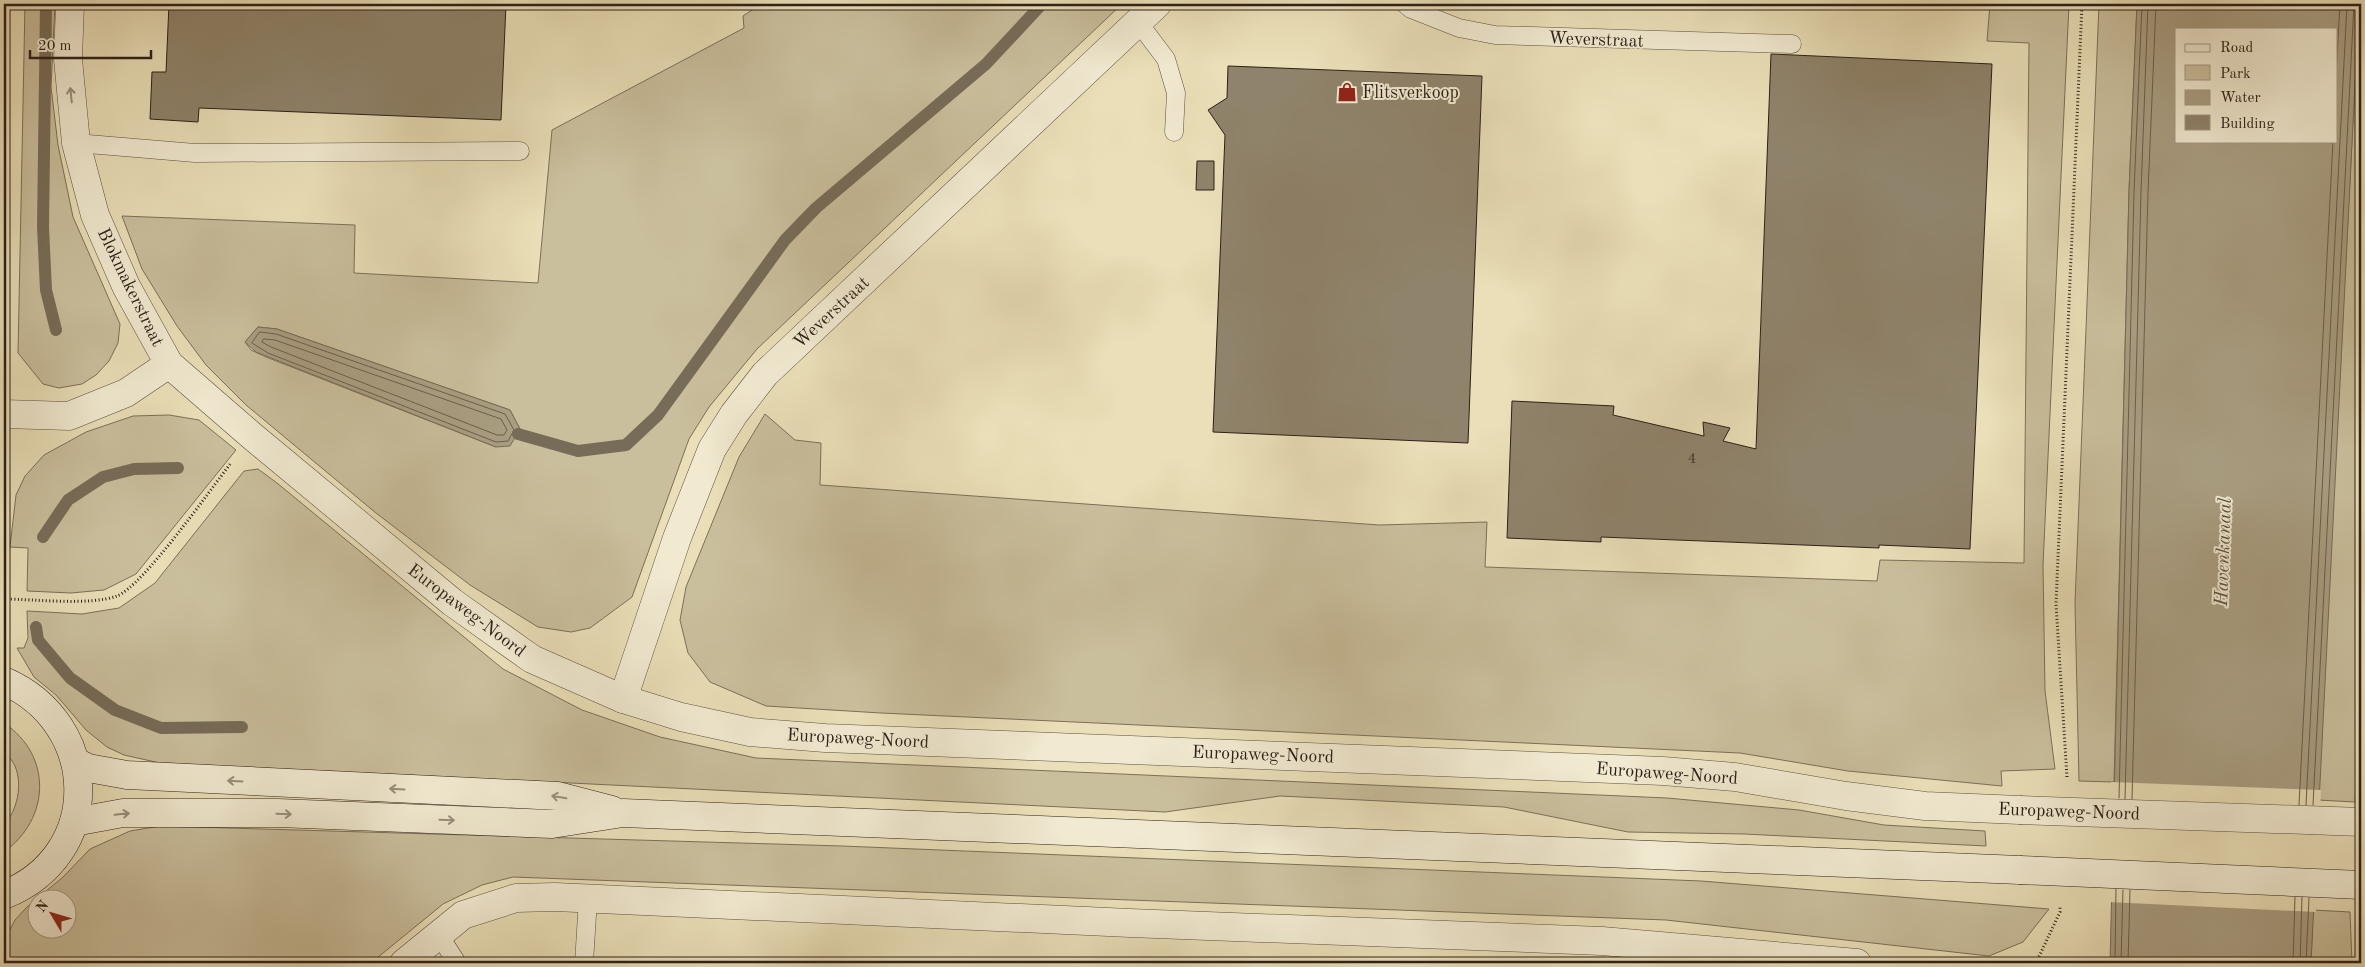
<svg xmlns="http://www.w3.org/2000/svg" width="2365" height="967" font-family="'Old Standard TT',serif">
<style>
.green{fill:#cabf9d;stroke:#7b705a;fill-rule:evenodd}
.water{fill:#a99e82;stroke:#776c58;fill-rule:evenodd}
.pier{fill:#eadfb8}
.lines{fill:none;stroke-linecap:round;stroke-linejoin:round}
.shore{stroke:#6a5f4d;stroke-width:1}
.stream{stroke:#776c58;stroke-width:12}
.building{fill:#8f836b;stroke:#2c2018}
.lane-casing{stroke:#5c5040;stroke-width:19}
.street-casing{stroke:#5c5040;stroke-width:29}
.secondary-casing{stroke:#2c2018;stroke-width:29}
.path{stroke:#2c2018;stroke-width:3;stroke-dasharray:1 2.5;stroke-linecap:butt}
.lane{stroke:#f1ead1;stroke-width:18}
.street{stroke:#f1ead1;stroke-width:28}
.secondary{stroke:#f1ead1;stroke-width:28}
.street-bridge-casing{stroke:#5c5040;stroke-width:29;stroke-linecap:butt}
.secondary-bridge-casing{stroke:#2c2018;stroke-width:29;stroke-linecap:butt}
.street-bridge{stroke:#f1ead1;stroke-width:28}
.secondary-bridge{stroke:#f1ead1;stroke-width:28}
.oneway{stroke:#988f7e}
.labels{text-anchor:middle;stroke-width:4;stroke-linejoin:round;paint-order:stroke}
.number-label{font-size:15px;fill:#45392d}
.street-label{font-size:18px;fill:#2c2018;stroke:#f1ead1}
.poi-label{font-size:18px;fill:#2c2018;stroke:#f1ead1;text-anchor:start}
.water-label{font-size:19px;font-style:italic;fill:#584c3d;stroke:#f1ead1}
</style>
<rect width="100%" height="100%" fill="#eadfb8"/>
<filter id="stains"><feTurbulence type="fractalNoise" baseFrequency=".004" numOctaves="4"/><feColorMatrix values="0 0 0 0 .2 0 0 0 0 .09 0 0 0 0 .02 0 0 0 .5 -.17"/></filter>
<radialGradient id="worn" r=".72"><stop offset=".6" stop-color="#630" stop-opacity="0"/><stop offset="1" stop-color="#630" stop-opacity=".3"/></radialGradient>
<g class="green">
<polygon points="25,4 55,4 51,87 58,145 73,217 120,324 118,343 109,361 96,375 82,384 59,388 43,384 18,353"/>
<path d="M761,4H1122L757,349L709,407L689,439L632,597L590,628L571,632L538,627L470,585L376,513L246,405L206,365L177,326L142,269L122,216L355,225L354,273L538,283L552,130L744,28L743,16ZM258,327L277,329L510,410L520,429L496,447L266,357L251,350L245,342Z"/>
<polygon points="1990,4 2069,4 2043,565 2045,691 2055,769 2001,771 2002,786 1848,771 1740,753 881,713 766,706 710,682 688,653 680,620 686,587 739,457 765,414 795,440 821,443 820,485 1379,525 1487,522 1485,567 1877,581 1880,560 2024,563 2029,43 1987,41"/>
<polygon points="2099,4 2137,4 2129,191 2114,782 2079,781 2075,603"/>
<polygon points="2359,4 2361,4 2361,679 2355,802 2318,800"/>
<polygon points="169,415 199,420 236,450 136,574 104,590 71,593 27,591 28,548 10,547 16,495 25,476 44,455 86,432 133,416"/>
<polygon points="258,469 277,483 503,669 582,710 660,737 756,758 1667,798 1799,810 1884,825 1985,831 1986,846 1744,834 1628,832 1504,807 1280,796 1165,812 160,763 124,755 107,747 86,730 56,695 34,677 17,648 24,648 28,638 27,611 82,614 119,608 155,583 244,471"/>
<path d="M4,723C53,756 50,819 4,852V825C17,811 23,785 15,766C12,760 5,752 4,747C3,739 4,730 4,723Z"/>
<path d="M160,826L842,846L1701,881L2049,909L2023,942L1989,956L1666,920L513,877L482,885L443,904L371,963H4V941L15,920L27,907L63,877L90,849L130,831ZM38,900H68V930H38Z"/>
<polygon points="2313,910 2350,912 2352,963 2311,963"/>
</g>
<g class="water">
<path d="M2137,4H2359L2311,963H2110L2129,191ZM2176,29H2336V141H2176Z"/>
<polygon points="258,327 277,329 510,410 520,429 510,446 496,447 256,352 245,342"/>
</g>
<polygon class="pier" points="2111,782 2321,790 2316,912 2109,902"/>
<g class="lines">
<g class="shore">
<polyline points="2336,74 2340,4"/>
<polygon points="260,332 276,334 505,414 514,430 508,441 496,442 268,353 252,343"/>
<polygon points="264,339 275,340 501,419 507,430 504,435 497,435 271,347 262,342"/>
<polyline points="2119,798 2134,192 2142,4"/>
<polyline points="2125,799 2141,192 2148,4"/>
<polyline points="2132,799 2148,192 2156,4"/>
<polyline points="2299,805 2333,141"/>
<polyline points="2306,805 2347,4"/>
<polyline points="2313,805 2354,4"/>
<polyline points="2115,963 2116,889"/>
<polyline points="2121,963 2123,890"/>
<polyline points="2128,963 2130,890"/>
<polyline points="2293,963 2295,897"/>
<polyline points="2300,963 2302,897"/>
<polyline points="2306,963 2309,898"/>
</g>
<g class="stream">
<polyline points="46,4 43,227 46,290 56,330"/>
<polyline points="518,434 578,451 626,445 658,415 785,240 816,208 986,64 1042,4"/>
<polyline points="43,537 68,500 103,477 134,469 178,468"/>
<polyline points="36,627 38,640 70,678 115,710 161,728 242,727"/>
</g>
</g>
<g class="building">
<polygon points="169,4 506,4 501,120 199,108 198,122 150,119 152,72 166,72"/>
<polygon points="1886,4 1992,4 1992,8"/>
<polygon points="1771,54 1992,64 1970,549 1879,545 1879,548 1601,537 1601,542 1507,538 1512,401 1614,406 1613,415 1704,436 1703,422 1730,428 1723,441 1756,449"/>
<polygon points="1228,66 1482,76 1468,443 1213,432 1225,135 1208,110 1227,98"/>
<polygon points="1197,161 1214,161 1214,190 1196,190"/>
</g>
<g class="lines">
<defs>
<g id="lane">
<polyline points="1405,4 1411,9 1459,28 1495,35 1792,44"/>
<polyline points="1138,22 1166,59 1176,93 1174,132"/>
<polyline points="76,143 195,153 520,151"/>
<polyline points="439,935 457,963"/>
<polyline points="584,963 588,899"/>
</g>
<g id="street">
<polyline points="70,4 68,59 76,143 95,215 126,286 169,364 252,436 452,602 532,659 623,699 681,717 750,732 825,738 1663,771 1735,777 1846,796 1925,806 2020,810"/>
<polyline points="4,414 69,416 126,393 169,364"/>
<polyline points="623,699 677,538 712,449 734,414 765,374 1157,4"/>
<polyline points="404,963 463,915 516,898 555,897 1130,923 1602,941 1857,963"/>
</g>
<g id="secondary">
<path d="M4,681C101,723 105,855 4,895"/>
<polyline points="76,762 88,768 127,775 558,796 612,810"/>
<polyline points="74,822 123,813 278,813 552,824 623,813 2020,870"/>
</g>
</defs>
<use href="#lane" class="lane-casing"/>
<use href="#street" class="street-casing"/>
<use href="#secondary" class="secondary-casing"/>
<g class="path">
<path d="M4,599C34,599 90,606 117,596C143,586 210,490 231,463"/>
<polyline points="2067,777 2056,604 2082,4"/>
<polyline points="2036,963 2060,912 2060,906"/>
<polyline points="2358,963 2359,919"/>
</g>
<use href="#lane" class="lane"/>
<use href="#street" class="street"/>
<use href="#secondary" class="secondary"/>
<defs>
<polyline id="street-bridge" points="2020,810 2361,822"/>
<polyline id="secondary-bridge" points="2020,870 2361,885"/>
</defs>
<use href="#street-bridge" class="street-bridge-casing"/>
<use href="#secondary-bridge" class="secondary-bridge-casing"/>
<use href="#street-bridge" class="street-bridge"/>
<use href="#secondary-bridge" class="secondary-bridge"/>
</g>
<defs><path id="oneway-shaft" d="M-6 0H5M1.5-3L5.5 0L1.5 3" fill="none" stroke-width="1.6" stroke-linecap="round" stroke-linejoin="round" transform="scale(1.25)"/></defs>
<g class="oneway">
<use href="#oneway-shaft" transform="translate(71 95) rotate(-96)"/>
<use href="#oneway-shaft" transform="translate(235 781) rotate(-177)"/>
<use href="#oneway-shaft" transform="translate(397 789) rotate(-177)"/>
<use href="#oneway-shaft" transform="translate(559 797) rotate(-170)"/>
<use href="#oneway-shaft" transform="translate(122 814) rotate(-6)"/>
<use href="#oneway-shaft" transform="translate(284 814) rotate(2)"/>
<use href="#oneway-shaft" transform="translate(447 820) rotate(2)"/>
</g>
<defs>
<symbol id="shop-bare" viewBox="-9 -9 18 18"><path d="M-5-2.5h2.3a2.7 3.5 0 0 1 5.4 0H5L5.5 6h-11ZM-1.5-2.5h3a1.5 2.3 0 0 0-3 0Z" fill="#8f2418" stroke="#f1ead1" stroke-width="2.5" paint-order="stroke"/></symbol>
</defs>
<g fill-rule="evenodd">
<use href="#shop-bare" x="1333" y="78" width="28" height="28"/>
</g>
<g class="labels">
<g class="number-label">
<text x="1692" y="463">4</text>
</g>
<g class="street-label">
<text transform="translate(1596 39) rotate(2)" y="6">Weverstraat</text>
<text transform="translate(131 287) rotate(64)" y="6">Blokmakerstraat</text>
<text transform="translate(831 312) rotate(-43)" y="6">Weverstraat</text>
<text transform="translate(467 610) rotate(37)" y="6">Europaweg-Noord</text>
<text transform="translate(858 738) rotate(3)" y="6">Europaweg-Noord</text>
<text transform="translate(1263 754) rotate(2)" y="6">Europaweg-Noord</text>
<text transform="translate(1667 773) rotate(4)" y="6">Europaweg-Noord</text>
<text transform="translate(2069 811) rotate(2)" y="6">Europaweg-Noord</text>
</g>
<g class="poi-label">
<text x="1362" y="98">Flitsverkoop</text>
</g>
<g class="water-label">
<text transform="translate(2222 552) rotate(-88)" y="7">Havenkanaal</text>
</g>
</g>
<rect width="2365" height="967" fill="none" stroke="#eadfb8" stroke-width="20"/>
<rect x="5" y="5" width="2355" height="957" fill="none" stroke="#2c2018" stroke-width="2.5"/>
<rect x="10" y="10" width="2345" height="947" fill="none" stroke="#2c2018"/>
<rect x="2175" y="28" width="162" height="115" fill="#f1ead1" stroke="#a29987"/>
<rect x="2185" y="44" width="25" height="8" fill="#f1ead1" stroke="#a29987"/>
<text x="2220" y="52" font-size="15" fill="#2c2018">Road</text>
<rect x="2185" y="65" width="25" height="15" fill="#cabf9d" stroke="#a29987"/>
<text x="2220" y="78" font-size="15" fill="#2c2018">Park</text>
<rect x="2185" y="90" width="25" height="15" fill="#a99e82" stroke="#a29987"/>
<text x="2220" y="102" font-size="15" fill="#2c2018">Water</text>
<rect x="2185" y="115" width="25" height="15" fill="#8f836b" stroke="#a29987"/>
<text x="2220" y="128" font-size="15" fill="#2c2018">Building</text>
<g transform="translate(52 914) rotate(308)"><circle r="24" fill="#f1ead1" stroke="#a29987"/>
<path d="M0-4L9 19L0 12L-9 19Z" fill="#8f2418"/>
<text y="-8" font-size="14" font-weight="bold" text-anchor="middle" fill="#2c2018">N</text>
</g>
<path d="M30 50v8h121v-8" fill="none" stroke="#2c2018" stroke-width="2.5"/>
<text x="38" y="50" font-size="15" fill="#2c2018" stroke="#f1ead1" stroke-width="4" paint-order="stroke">20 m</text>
<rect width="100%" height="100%" filter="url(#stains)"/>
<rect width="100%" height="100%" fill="url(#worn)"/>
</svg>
